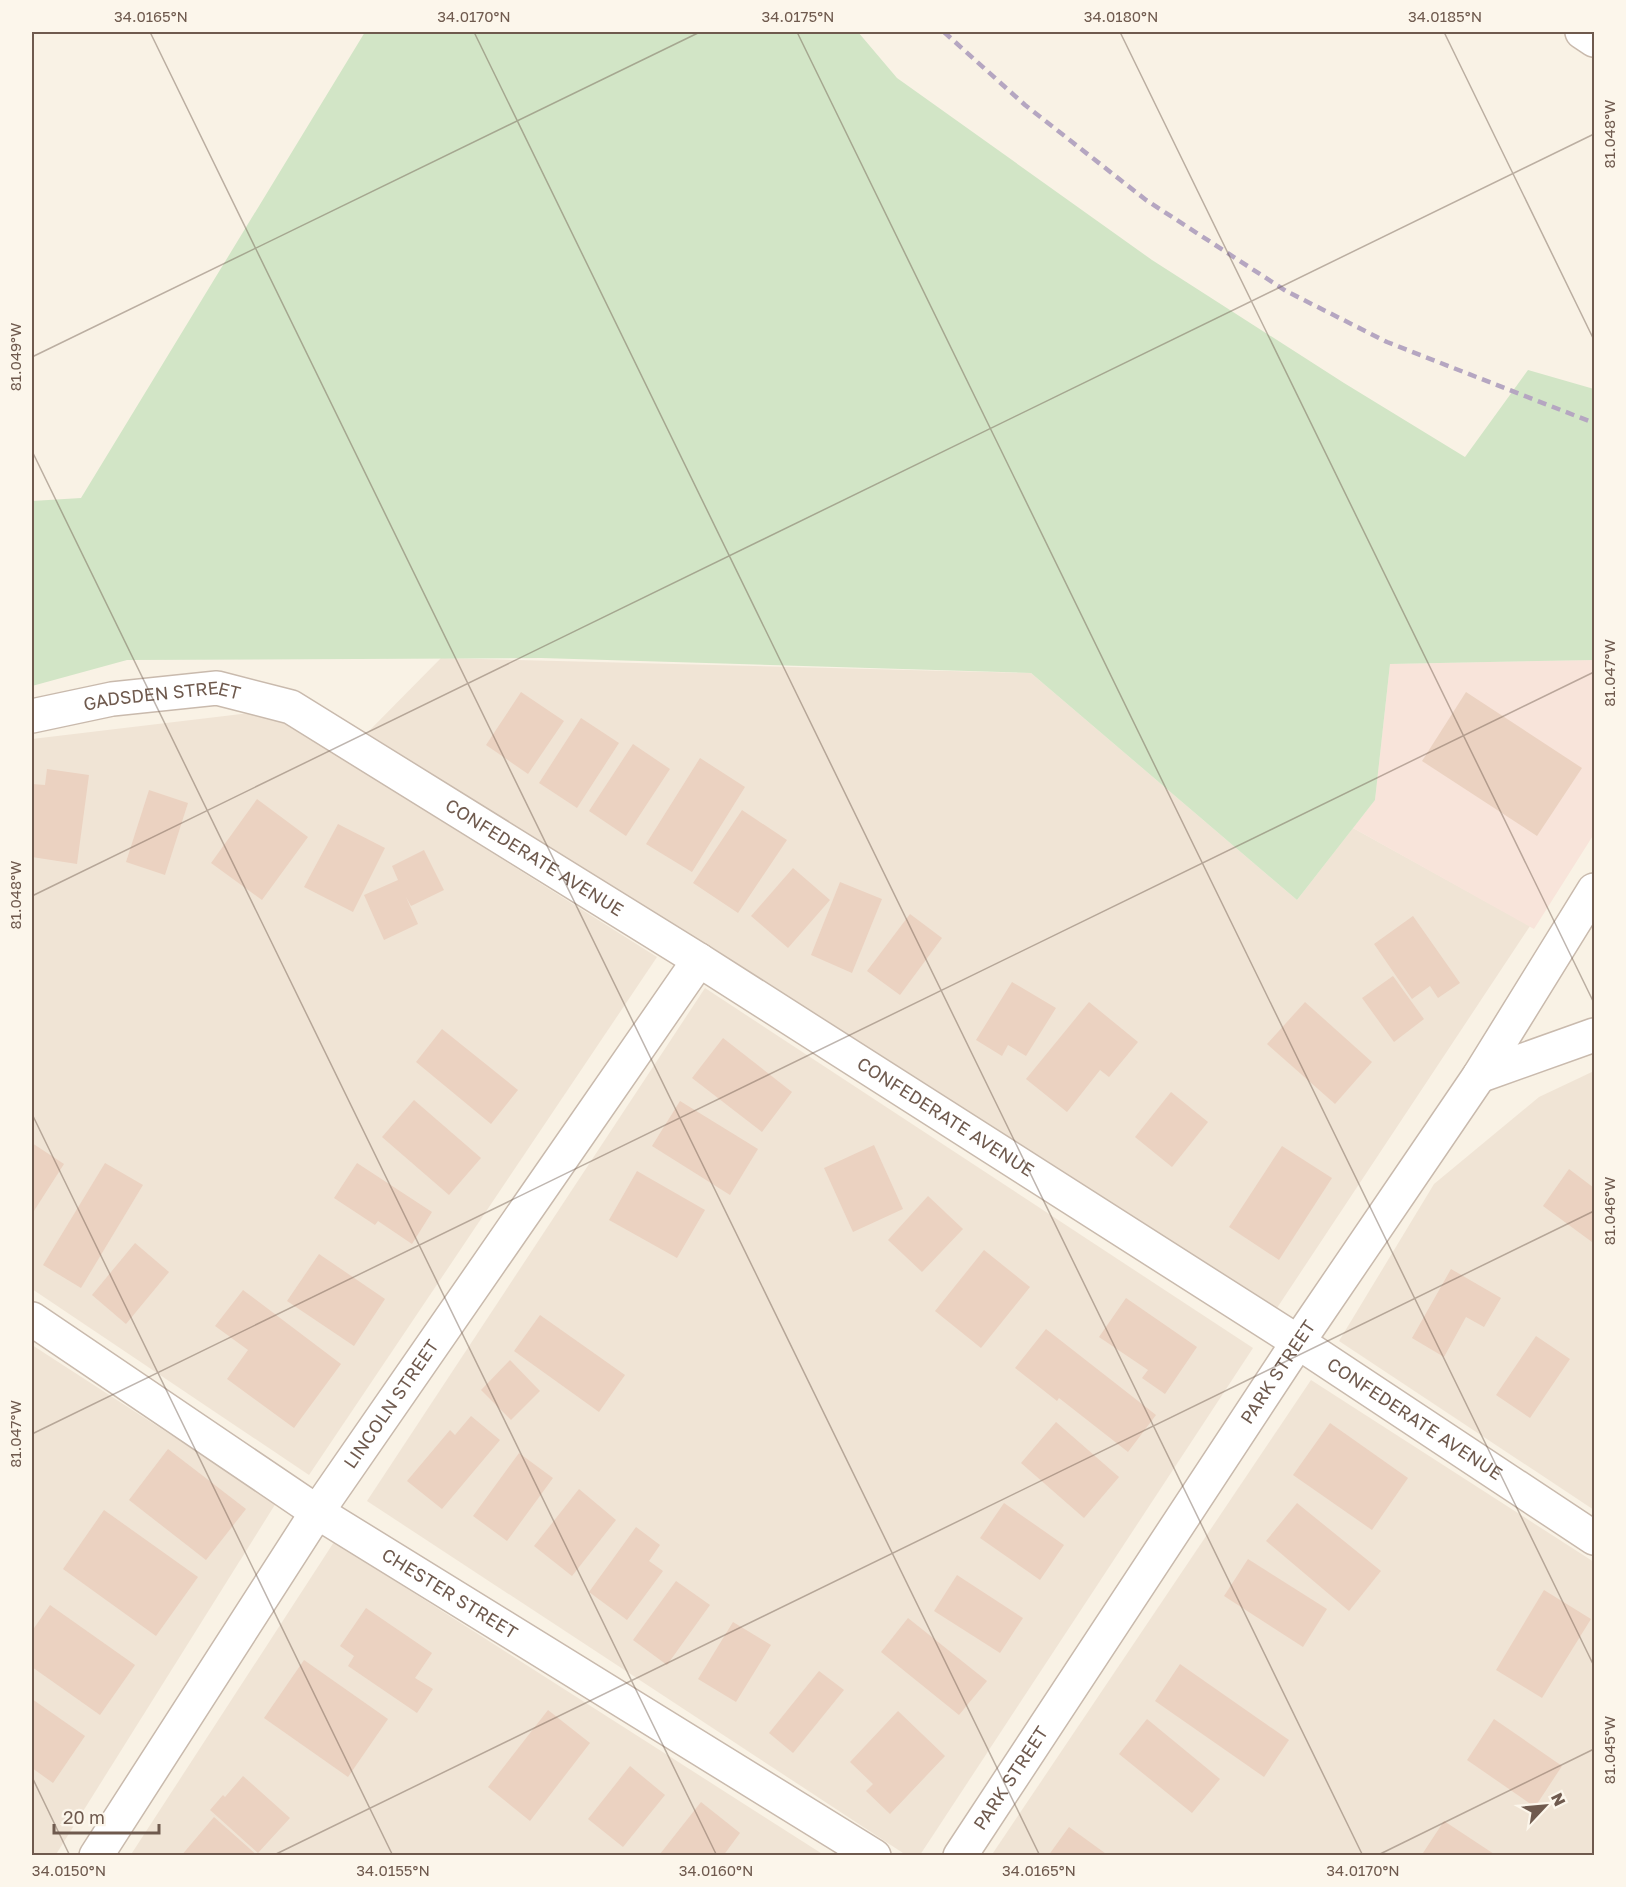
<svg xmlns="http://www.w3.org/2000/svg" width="1626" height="1887" font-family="'Golos Text',sans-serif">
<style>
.residential{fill:#f0e4d5}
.commercial{fill:#f8e4da}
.green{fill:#d2e5c6}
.building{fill:#ebd2c1}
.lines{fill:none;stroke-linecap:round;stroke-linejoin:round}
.minor-casing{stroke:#c9baad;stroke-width:36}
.tertiary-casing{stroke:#c9baad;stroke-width:36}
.minor{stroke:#fff;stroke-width:33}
.tertiary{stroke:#fff;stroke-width:33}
.rail{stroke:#b5a6c1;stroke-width:4.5;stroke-dasharray:9 6;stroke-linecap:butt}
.ticks{fill:none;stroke:#6f5a4e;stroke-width:1.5;stroke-opacity:0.45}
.labels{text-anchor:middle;stroke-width:4.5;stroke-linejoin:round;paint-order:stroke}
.street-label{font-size:18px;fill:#6f5a4e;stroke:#fcf6eb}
.neatline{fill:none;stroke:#6f5a4e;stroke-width:2}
.ticks-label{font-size:15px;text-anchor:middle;fill:#6f5a4e}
</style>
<rect width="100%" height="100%" fill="#f9f2e5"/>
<g class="residential">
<polygon points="441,658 1031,673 1297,900 1353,828 1530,926 1275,1311 367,733"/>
<polygon points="267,711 657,957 309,1475 32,1289 32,739"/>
<polygon points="705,988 1253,1348 920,1855 906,1855 367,1501"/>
<polygon points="1594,1071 1594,1510 1339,1341 1434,1184 1539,1097"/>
<polygon points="32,1345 276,1503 55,1856 32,1855"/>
<polygon points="1311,1380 1594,1562 1594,1855 991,1856"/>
<polygon points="334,1542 824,1855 130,1856"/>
</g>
<polygon class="commercial" points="1594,660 1594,834 1534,929 1353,828 1375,800 1390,664"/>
<polygon class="green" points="365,32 858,32 897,78 1152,260 1344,383 1465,457 1528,370 1594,389 1594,660 1390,664 1375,800 1297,900 1031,673 541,658 127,660 32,686 32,501 81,498"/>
<g class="building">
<polygon points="521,692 564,721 528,774 486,745"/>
<polygon points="1466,692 1582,768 1537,836 1422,761"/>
<polygon points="581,718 619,743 577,808 539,783"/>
<polygon points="633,744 670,769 626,836 589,811"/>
<polygon points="700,758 745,787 692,872 646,844"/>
<polygon points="47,769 89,775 77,864 32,857 32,784 45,785"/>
<polygon points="149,790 188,803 165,875 126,862"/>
<polygon points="257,799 308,837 262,900 211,863"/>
<polygon points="742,810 787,840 738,913 693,883"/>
<polygon points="338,824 385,848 353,912 304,887"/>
<polygon points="424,850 444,890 411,906 406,897 418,924 384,940 364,895 398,880 392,866"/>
<polygon points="793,868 830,900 788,948 751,916"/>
<polygon points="840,882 882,899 852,973 811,955"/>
<polygon points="910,914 942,938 900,995 867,971"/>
<polygon points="1413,916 1460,983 1438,998 1430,986 1412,999 1374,944"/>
<polygon points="1393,976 1424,1019 1394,1042 1362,998"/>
<polygon points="1012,982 1056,1008 1026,1056 1008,1045 1002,1056 976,1040"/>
<polygon points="1089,1002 1138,1042 1109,1077 1100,1070 1067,1112 1026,1079"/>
<polygon points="1305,1002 1372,1062 1335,1104 1267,1044"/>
<polygon points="442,1029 518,1090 491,1124 416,1062"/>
<polygon points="723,1038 792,1092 762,1132 692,1078"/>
<polygon points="1171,1092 1208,1122 1172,1167 1135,1137"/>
<polygon points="414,1100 481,1158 449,1195 382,1137"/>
<polygon points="680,1101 758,1149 730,1195 652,1146"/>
<polygon points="32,1143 64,1164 32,1214"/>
<polygon points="874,1145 903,1209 853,1232 824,1168"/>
<polygon points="1282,1146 1332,1178 1279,1260 1229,1227"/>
<polygon points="105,1163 143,1185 81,1288 43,1265"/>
<polygon points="357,1163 432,1212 412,1244 378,1221 375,1225 334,1198"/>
<polygon points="1569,1169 1594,1188 1594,1238 1592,1242 1543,1206"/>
<polygon points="637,1171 705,1210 677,1258 609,1220"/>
<polygon points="928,1196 963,1229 922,1272 888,1240"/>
<polygon points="135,1243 169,1272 126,1324 92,1295"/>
<polygon points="984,1250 1030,1287 981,1348 935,1311"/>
<polygon points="319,1254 385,1299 354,1346 287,1301"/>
<polygon points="1451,1269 1501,1298 1484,1327 1466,1317 1444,1357 1412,1338"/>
<polygon points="243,1290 341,1364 294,1428 227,1379 248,1350 215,1326"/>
<polygon points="1126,1298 1197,1347 1165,1394 1142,1378 1148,1370 1099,1337"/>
<polygon points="540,1315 625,1375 599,1412 514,1351"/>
<polygon points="1046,1329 1156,1415 1128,1452 1059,1398 1057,1401 1015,1368"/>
<polygon points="1536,1336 1570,1359 1530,1418 1496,1395"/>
<polygon points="510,1360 540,1391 511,1420 481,1390"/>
<polygon points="471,1416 500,1440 442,1509 407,1481 450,1430 455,1435"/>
<polygon points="1056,1422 1119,1477 1084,1518 1021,1463"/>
<polygon points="1330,1423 1408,1478 1372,1530 1293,1475"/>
<polygon points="168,1449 246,1509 206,1560 129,1500"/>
<polygon points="519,1453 553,1478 507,1541 473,1516"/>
<polygon points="579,1489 616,1520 572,1576 534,1546"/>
<polygon points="1004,1503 1064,1545 1040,1580 980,1538"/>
<polygon points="1297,1503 1381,1571 1349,1611 1266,1541"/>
<polygon points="104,1510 198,1577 156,1636 63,1569"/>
<polygon points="636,1527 660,1545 649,1561 663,1571 627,1620 589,1592"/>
<polygon points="1248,1559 1327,1609 1303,1647 1224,1596"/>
<polygon points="957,1575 1023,1618 1000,1653 934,1611"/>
<polygon points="676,1581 710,1605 667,1665 633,1640"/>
<polygon points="1544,1590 1591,1619 1542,1698 1496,1670"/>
<polygon points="50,1605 135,1665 100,1715 32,1667 32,1631"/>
<polygon points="366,1608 432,1653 415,1678 433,1689 417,1713 348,1666 354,1656 340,1646"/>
<polygon points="908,1618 987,1681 959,1715 881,1652"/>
<polygon points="733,1622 771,1645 736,1702 698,1679"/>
<polygon points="304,1660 388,1719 348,1777 264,1718"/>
<polygon points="1180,1664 1289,1740 1264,1777 1155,1701"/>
<polygon points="819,1671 844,1690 793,1753 769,1733"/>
<polygon points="32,1699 85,1736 53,1783 32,1768"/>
<polygon points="548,1710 590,1743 530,1821 488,1787"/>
<polygon points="898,1711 945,1756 890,1814 866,1791 873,1784 850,1762"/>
<polygon points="1147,1719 1220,1779 1192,1813 1119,1754"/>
<polygon points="1494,1719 1562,1766 1535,1807 1467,1760"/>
<polygon points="630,1766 665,1795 623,1847 588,1819"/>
<polygon points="243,1776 290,1818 258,1853 210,1810 223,1795 225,1797"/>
<polygon points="701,1802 740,1833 723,1856 661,1856 660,1854"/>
<polygon points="214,1817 258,1856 181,1856"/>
<polygon points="1444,1821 1494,1854 1493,1856 1421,1856"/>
<polygon points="1069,1827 1109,1856 1048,1856"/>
</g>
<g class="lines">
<defs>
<g id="minor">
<polyline points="1582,32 1594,40"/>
<path id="s1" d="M32,716L112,699L217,688L291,707L699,960L1298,1342L1594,1538"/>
<polyline points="1479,1076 1594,1035"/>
<path id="s2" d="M32,1319L317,1512L874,1856"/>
<path id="s3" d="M96,1856L317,1512L699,960"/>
</g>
<g id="tertiary">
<path id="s4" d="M960,1856L1298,1342L1479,1076L1594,890"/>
</g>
</defs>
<use href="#minor" class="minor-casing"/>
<use href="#tertiary" class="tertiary-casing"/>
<use href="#minor" class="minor"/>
<use href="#tertiary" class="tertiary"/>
<polyline class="rail" points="944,32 1025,105 1146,200 1286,291 1387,342 1594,423"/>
</g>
<path class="ticks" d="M150,32L1040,1856M474,32L1363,1856M797,32L1594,1666M1120,32L1594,1003M1444,32L1594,340M32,357L700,32M32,451L717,1856M32,896L1594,134M32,1114L393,1856M32,1434L1594,672M32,1777L70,1856M272,1856L1594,1211M1376,1856L1594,1749"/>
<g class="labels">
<g class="street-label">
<text dy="6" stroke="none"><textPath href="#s1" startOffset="132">GADSDEN STREET</textPath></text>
<text dy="6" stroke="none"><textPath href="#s1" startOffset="550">CONFEDERATE AVENUE</textPath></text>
<text dy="6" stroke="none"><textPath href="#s1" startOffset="1036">CONFEDERATE AVENUE</textPath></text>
<text dy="6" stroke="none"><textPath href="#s4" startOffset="579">PARK STREET</textPath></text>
<text dy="6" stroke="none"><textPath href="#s3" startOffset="540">LINCOLN STREET</textPath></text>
<text dy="6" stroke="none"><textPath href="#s1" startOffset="1594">CONFEDERATE AVENUE</textPath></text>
<text dy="6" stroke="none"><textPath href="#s2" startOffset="500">CHESTER STREET</textPath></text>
<text dy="6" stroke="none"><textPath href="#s4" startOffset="93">PARK STREET</textPath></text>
</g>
</g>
<rect width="1626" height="1887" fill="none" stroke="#fcf6eb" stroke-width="66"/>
<g transform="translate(1545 1806) rotate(64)" stroke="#fcf6eb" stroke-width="4.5" paint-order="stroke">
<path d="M0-4.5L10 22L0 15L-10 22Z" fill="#6f5a4e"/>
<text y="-9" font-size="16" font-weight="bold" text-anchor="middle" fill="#6f5a4e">N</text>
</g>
<path d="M54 1824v9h105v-9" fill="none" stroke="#6f5a4e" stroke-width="3"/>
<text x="63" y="1824" font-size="18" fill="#6f5a4e" stroke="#fcf6eb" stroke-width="4.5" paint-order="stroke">20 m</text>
<rect x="33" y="33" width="1560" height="1821" class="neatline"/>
<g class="ticks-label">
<text x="151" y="22">34.0165°N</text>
<text x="474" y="22">34.0170°N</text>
<text x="798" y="22">34.0175°N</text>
<text x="1121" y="22">34.0180°N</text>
<text x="1445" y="22">34.0185°N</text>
<text transform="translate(1610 134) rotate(-90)" y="5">81.048°W</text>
<text transform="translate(16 357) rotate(-90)" y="5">81.049°W</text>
<text transform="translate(1610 673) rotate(-90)" y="5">81.047°W</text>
<text transform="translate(16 895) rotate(-90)" y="5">81.048°W</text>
<text transform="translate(1610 1211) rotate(-90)" y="5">81.046°W</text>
<text transform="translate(16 1434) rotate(-90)" y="5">81.047°W</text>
<text transform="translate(1610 1750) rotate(-90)" y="5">81.045°W</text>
<text x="69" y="1876">34.0150°N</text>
<text x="393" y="1876">34.0155°N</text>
<text x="716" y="1876">34.0160°N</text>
<text x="1039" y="1876">34.0165°N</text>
<text x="1363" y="1876">34.0170°N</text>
</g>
</svg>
